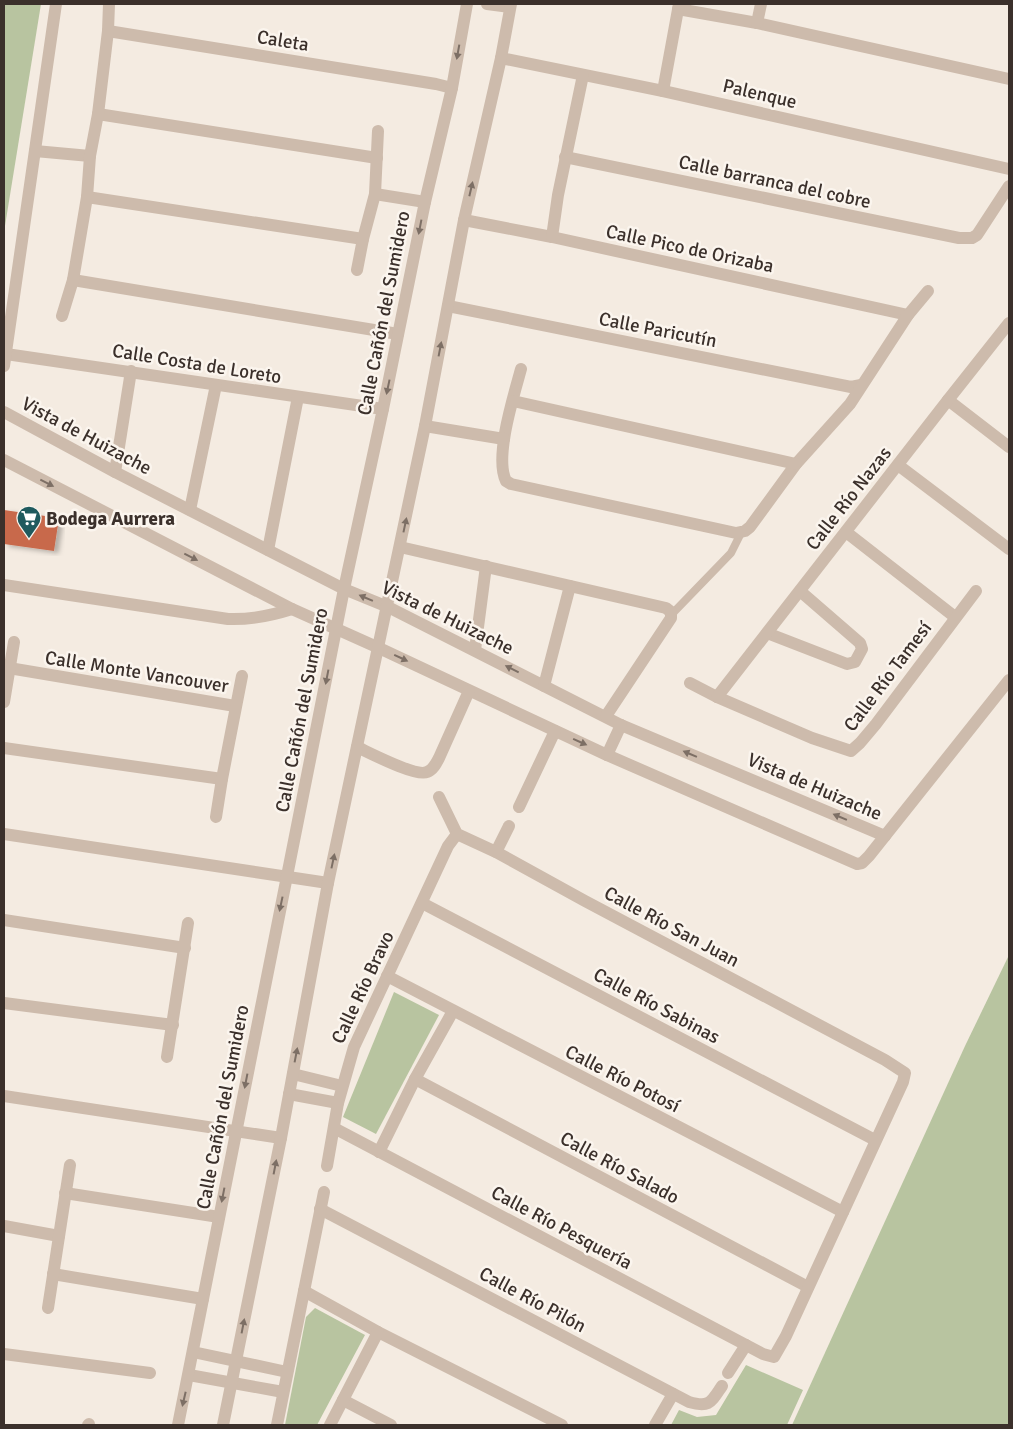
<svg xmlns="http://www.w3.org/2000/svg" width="1013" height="1429" font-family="Signika,sans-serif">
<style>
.green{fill:#b8c4a0}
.building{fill:#c8694b;filter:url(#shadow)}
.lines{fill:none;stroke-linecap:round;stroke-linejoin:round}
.service{stroke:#cdbbac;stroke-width:8}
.minor{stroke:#cdbbac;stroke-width:12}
.oneway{fill:#7d6f65}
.labels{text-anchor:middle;stroke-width:5;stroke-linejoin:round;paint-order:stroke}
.street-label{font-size:19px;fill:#3b302b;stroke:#fbf5ee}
.poi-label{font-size:19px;font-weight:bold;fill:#3b302b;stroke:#fbf5ee;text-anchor:start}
</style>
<defs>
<filter id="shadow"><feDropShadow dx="4.5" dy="2.5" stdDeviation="2.5" flood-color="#0004"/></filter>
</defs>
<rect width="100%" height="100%" fill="#f4ebe1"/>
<g class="green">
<polygon points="4,4 41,4 4,232"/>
<polygon points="1009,955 1009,1425 792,1425 965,1046"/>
<polygon points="394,992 439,1015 376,1134 343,1117"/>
<polygon points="315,1308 365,1335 317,1425 285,1425 306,1317"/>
<polygon points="746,1365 803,1390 787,1425 671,1425 679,1410 697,1417 716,1415"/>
</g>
<polygon class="building" points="4,510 59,518 54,551 4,544"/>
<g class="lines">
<polyline class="service" points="671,615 731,553 741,533"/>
<g class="minor">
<polyline points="487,4 510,7"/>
<polyline points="678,9 757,23 1009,79"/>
<polyline points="757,23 761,4"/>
<polyline points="108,31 436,84 452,88"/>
<polyline points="501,58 663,91 1009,169"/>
<polyline points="663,91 679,4"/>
<polyline points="98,114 377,158"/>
<polyline points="35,151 90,156"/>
<polyline points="565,157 959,238 972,238 977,235 1009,186"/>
<polyline points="375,194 425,202"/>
<polyline points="87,197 363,239"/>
<polyline points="464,220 552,237 908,315"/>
<polyline points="552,237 558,195 583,75"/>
<polyline points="357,270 363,239 375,194 378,131"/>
<polyline points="73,280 398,334"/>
<polyline points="448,306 851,387 861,385"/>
<polyline points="62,316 73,280 87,197 90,156 98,114 108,31 109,4"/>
<polyline points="6,354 383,409"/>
<polyline points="4,366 56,4"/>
<path d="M521,369C514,395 494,457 506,481L511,484L736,533L745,531L750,527L796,464L850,404L908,315L928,291"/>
<polyline points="948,400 1009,447"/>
<polyline points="513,401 796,464"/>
<polyline points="4,412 115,472 344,589 388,607 621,725 885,836"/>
<polyline points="425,426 504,439"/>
<polyline points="4,460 292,609 379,648 607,755 857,864 862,863 869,856 1009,680"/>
<polyline points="898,465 1009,549"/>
<polyline points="115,472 131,371"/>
<polyline points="190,510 216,385"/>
<polyline points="846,532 955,617"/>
<polyline points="400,547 666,608 671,612 671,618 606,716"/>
<polyline points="268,550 298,397"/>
<path d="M4,585L228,619C251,620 270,616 292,609"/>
<polyline points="767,633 847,664 855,662 862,649 860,643 800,591"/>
<polyline points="475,650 486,566"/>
<polyline points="9,668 235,706"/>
<polyline points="690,683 717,697 812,738 851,751 860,743 876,724 976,591"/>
<polyline points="544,686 570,586"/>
<polyline points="717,697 948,400 1009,323"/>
<polyline points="4,702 14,642"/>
<path d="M357,747C370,753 416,777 427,772C433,770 436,764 439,758L469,691"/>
<polyline points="4,748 222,779"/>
<polyline points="607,755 621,725"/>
<polyline points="519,807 555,731"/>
<polyline points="216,817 222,779 242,676"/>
<polyline points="4,834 328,883"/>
<polyline points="496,852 509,826"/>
<polyline points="422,903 875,1140"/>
<polyline points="4,920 185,948"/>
<polyline points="387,976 843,1212"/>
<polyline points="4,1003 173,1025"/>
<polyline points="167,1057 188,923"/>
<polyline points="293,1074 342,1086"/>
<polyline points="415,1079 808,1287"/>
<polyline points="289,1094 338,1103"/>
<polyline points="4,1096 281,1138"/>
<polyline points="334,1128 746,1345 763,1354 774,1357 786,1336 903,1082 905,1073 885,1060 585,901 496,852 457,834 439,797"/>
<polyline points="379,1152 415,1079 453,1011"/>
<polyline points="327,1166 338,1103 354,1047 448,846 457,834"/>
<polyline points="65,1193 219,1217"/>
<path d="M320,1209L689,1402C710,1408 711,1402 722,1386"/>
<polyline points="4,1226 59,1236"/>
<polyline points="53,1274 203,1299"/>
<polyline points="304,1291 378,1332 562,1425"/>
<polyline points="48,1308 70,1165"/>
<polyline points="193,1352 287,1372"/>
<polyline points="4,1354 150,1373"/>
<polyline points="728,1373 746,1345"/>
<polyline points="189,1375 283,1392"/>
<polyline points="343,1400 391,1425"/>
<polyline points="88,1425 89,1424"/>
<polyline points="178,1425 344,589 383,409 425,202 452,88 467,4"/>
<polyline points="223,1425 281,1138 328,883 425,426 464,220 501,58 511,4"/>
<polyline points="277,1425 324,1192"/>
<polyline points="330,1425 378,1332"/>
<polyline points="655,1425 673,1394"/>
</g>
</g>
<defs><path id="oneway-solid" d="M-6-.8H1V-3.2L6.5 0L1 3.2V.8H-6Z" transform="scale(1.25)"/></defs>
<g class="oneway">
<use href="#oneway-solid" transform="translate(458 52) rotate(100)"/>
<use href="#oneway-solid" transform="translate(471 189) rotate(-77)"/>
<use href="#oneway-solid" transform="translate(420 227) rotate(101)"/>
<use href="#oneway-solid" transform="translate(440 349) rotate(-79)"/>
<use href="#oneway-solid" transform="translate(388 387) rotate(102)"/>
<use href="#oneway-solid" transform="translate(47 483) rotate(27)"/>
<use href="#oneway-solid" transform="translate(405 525) rotate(-78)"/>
<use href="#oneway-solid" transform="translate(191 557) rotate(27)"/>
<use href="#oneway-solid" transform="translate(366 598) rotate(-157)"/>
<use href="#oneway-solid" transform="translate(401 658) rotate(25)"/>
<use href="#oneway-solid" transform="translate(512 669) rotate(-153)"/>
<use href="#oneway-solid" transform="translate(327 677) rotate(101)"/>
<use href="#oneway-solid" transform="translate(580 742) rotate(24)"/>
<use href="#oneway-solid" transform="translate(690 754) rotate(-157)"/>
<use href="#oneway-solid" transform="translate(840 817) rotate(-157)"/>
<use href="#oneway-solid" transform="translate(333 861) rotate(-78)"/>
<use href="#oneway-solid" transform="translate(281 904) rotate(102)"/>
<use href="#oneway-solid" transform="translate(296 1055) rotate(-79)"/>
<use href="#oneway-solid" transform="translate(246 1081) rotate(101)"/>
<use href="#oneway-solid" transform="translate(275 1167) rotate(-79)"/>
<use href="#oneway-solid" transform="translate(223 1195) rotate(101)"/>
<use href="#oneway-solid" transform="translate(243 1326) rotate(-79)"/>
<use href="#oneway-solid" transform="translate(184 1399) rotate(103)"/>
</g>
<defs>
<symbol id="supermarket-pin" viewBox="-11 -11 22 30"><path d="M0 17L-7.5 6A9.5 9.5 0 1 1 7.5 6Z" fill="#1f5a5e" stroke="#fbf5ee"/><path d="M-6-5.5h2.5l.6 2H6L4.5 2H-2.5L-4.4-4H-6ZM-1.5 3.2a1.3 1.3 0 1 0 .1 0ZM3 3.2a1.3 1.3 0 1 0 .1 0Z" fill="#fff"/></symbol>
</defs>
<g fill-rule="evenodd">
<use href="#supermarket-pin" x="15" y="504" width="28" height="38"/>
</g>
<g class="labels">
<g class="street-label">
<text transform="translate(283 40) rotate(9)" y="7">Caleta</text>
<text transform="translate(760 93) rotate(13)" y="7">Palenque</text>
<text transform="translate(775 181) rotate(12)" y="7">Calle barranca del cobre</text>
<text transform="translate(690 248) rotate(12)" y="7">Calle Pico de Orizaba</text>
<text transform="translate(383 313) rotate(-79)" y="7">Calle Cañón del Sumidero</text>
<text transform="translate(658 329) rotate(11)" y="7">Calle Paricutín</text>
<text transform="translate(197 363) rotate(9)" y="7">Calle Costa de Loreto</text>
<text transform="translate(87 435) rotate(28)" y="7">Vista de Huizache</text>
<text transform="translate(848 498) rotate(-52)" y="7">Calle Río Nazas</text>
<text transform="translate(448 617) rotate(26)" y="7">Vista de Huizache</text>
<text transform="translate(137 671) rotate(9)" y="7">Calle Monte Vancouver</text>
<text transform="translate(887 676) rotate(-53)" y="7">Calle Río Tamesí</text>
<text transform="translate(301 710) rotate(-79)" y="7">Calle Cañón del Sumidero</text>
<text transform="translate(815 786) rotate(23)" y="7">Vista de Huizache</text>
<text transform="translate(672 926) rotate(28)" y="7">Calle Río San Juan</text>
<text transform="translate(362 987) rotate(-65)" y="7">Calle Río Bravo</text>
<text transform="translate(657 1005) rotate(28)" y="7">Calle Río Sabinas</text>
<text transform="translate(623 1078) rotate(27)" y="7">Calle Río Potosí</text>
<text transform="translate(222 1107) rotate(-79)" y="7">Calle Cañón del Sumidero</text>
<text transform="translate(620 1167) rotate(28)" y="7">Calle Río Salado</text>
<text transform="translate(562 1227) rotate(28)" y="7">Calle Río Pesquería</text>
<text transform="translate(533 1299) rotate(28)" y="7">Calle Río Pilón</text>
</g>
<g class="poi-label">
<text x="46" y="525">Bodega Aurrera</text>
</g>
</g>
<rect width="1013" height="1429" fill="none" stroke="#3b302b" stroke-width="10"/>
</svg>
